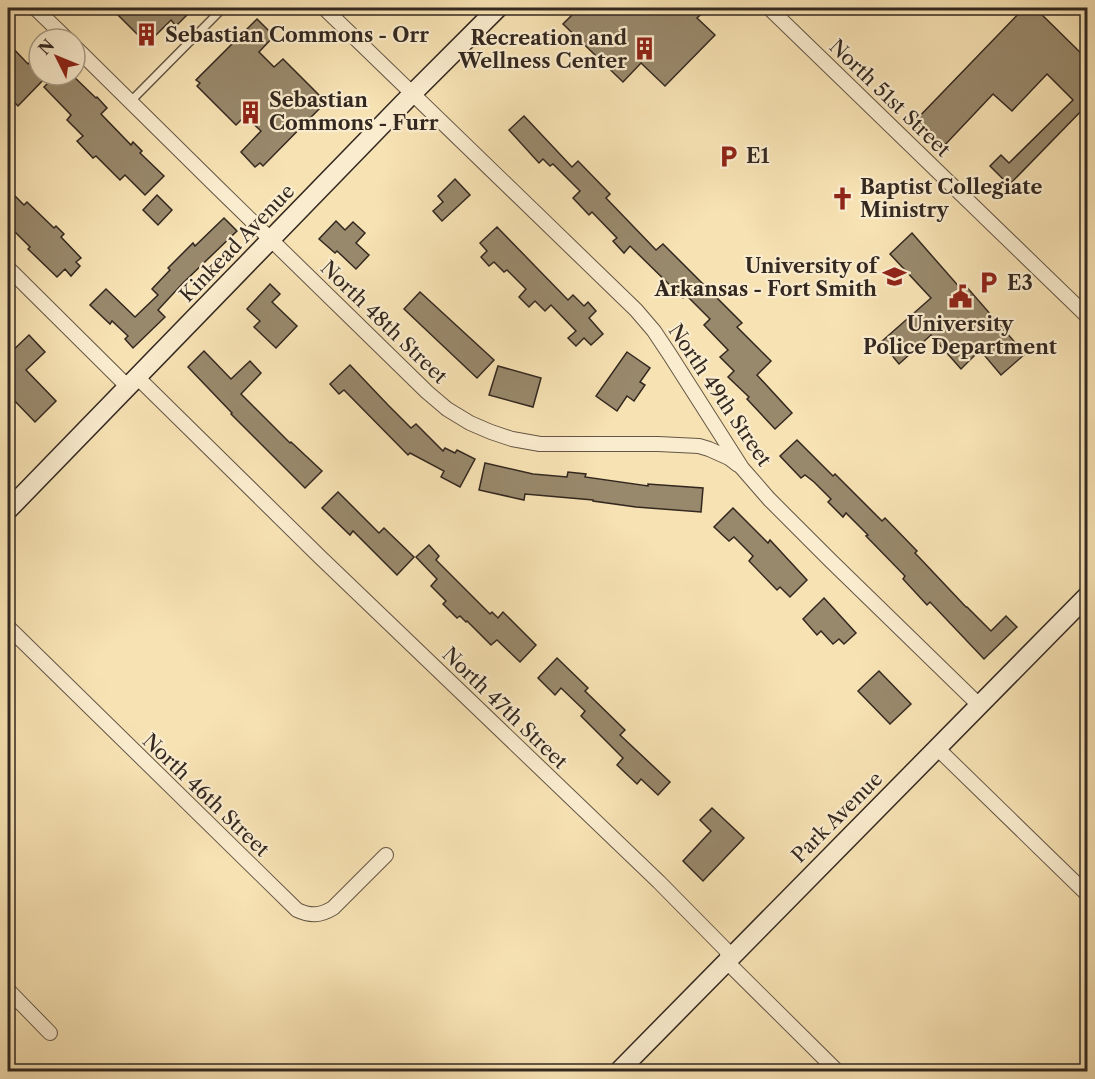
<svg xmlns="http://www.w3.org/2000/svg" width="1095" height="1079" font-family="'Libre Caslon Text',serif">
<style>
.building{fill:#99896c;stroke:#332820;stroke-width:1.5}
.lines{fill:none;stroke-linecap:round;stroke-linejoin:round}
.lane-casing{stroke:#645645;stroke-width:10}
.street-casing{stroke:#645645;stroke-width:16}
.secondary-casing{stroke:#332820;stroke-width:21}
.lane{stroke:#faecce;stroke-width:7}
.street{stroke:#faecce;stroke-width:14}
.secondary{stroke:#faecce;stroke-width:18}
.labels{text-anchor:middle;stroke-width:4.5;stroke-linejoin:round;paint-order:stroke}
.poi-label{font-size:20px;font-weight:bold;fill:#332820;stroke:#faecce;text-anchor:start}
.street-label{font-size:20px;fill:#332820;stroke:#faecce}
</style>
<rect width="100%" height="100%" fill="#f7e2b3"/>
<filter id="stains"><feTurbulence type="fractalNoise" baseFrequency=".00333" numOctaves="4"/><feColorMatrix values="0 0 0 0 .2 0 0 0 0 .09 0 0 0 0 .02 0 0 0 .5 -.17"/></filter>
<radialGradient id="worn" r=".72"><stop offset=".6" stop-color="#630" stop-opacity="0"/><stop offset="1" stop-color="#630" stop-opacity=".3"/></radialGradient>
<g class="building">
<polygon points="111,8 194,8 176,26 171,20 147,44"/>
<polygon points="579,8 708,8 697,18 715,35 665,86 641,63 623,82 563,24"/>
<polygon points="1024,8 1035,8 1088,60 1088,104 1009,185 990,166 1001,155 1009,163 1073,100 1047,74 1012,111 993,94 942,148 914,122"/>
<polygon points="257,19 274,36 259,52 274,67 283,59 322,98 319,101 323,105 263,166 260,163 255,167 241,152 261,131 245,116 236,125 197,86 200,83 196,80"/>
<polygon points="8,43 28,64 31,61 39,69 39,75 45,75 46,77 18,106 8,96"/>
<polygon points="56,75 72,75 96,98 97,97 107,108 101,114 131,145 133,142 142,151 140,153 164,176 145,195 125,175 120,180 96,156 93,158 77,141 83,136 67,120 71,115 44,87"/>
<polygon points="524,116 572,167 578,161 610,194 606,198 656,250 663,244 742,323 737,327 771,361 757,375 792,413 775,429 747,399 749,397 728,377 734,371 720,357 728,350 704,325 710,319 686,295 683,298 630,246 624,253 613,241 617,238 592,212 589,215 573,198 580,191 553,164 550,166 543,159 539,163 509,130"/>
<polygon points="455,179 470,195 442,221 433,211 443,202 438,196"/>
<polygon points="8,189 24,205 27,202 54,228 56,226 64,234 61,237 81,258 76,262 80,266 71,276 65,269 57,277 28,249 30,247 8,225"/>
<polygon points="157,195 172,210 158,225 143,210"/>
<polygon points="224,218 237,231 183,283 158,310 165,317 133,348 125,339 128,336 112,321 110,324 90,305 106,289 135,317 158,295 152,289 170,270 168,268 193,243 195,246"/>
<polygon points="336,221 345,230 353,222 365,233 356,243 369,255 356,269 337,251 335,253 319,239"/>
<polygon points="497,227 568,300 573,295 584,306 588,302 596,311 589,318 603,334 591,345 584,338 576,346 568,338 576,331 551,305 545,311 535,301 529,307 519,297 526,289 507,270 504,272 494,262 489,266 481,257 487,251 480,243"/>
<polygon points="912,233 961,289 965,285 1025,354 1001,375 980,350 961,369 931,335 899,364 881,342 931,298 890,254"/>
<polygon points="270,284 280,294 272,302 297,326 276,348 254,327 260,321 247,309"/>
<polygon points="420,292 494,360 477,378 404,309"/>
<polygon points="29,335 45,352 26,370 56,401 35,422 8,394 8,355"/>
<polygon points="204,351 231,379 250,361 261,373 241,394 290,443 291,442 322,471 305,488 231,414 232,413 188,367"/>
<polygon points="627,352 650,368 640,382 645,385 634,401 627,396 617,411 596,396"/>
<polygon points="350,365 388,405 411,428 416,424 443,451 445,448 455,453 457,450 475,459 460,487 441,477 444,471 410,453 408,455 344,390 339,394 330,384"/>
<polygon points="498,366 541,378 533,407 489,395"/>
<polygon points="797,440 833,476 835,474 882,521 885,518 917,551 915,553 966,607 967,607 991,631 1006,616 1017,627 984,659 930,602 927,605 903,579 905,576 866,536 868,535 846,513 843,517 828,502 831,499 814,482 805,475 801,478 780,456"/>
<polygon points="485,463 533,474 567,477 568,472 586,474 585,477 648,486 648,484 703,488 701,512 636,507 593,501 593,500 525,494 524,500 479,490"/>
<polygon points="338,492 379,533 384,528 414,557 397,575 353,531 350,535 322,508"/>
<polygon points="733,508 768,543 770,540 807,580 790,597 780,587 777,590 749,561 753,556 734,537 729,541 714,527"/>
<polygon points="429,545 439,556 436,560 490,614 492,612 498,618 503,612 536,645 520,662 497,640 491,645 467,621 466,622 460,616 457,618 443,604 446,601 431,586 437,579 416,557"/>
<polygon points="824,598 856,633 844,644 839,639 833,644 821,631 817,635 803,619"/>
<polygon points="557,658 588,688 585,691 625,730 620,735 670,782 658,795 641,779 637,784 617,765 623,758 581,716 585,711 561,688 555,695 538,678"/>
<polygon points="879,671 911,704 890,724 858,691"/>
<polygon points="712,808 744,838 703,881 683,861 711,831 700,820"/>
</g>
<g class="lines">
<defs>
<polyline id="lane" points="130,102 223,8"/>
<g id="street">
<polyline points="35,8 67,39"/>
<polyline points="324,8 636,310 654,331 670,355 742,468 769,499 831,561 979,705"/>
<path d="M769,8C875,111 982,213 1088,317"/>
<polyline points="75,47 218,188 427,392 447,409 470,423 491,432 512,439 540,444 658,444 699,446 709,449 729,458 738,465"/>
<polyline points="8,268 128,387"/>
<polyline points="137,377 320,557 659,882 726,950 729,959 727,962 838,1072"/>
<path d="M8,627L297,910C310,916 320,916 333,908L386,855"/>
<polyline points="937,748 1088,895"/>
<polyline points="8,990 50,1033"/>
</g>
<g id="secondary">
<polyline points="8,510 412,94 498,8"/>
<polyline points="618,1072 1088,595"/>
</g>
</defs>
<use href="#lane" class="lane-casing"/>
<use href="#street" class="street-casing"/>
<use href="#secondary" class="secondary-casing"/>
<use href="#lane" class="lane"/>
<use href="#street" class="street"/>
<use href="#secondary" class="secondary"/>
</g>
<defs>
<symbol id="building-bare" viewBox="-9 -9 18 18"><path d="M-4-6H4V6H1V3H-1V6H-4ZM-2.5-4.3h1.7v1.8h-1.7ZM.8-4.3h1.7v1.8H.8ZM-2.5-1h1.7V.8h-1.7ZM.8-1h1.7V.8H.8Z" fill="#8f2418" stroke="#faecce" stroke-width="2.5" paint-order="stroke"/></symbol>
<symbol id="parking-bare" viewBox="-9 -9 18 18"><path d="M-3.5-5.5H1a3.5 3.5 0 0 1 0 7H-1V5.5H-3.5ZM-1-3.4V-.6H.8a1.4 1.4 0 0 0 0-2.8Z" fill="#8f2418" stroke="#faecce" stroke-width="2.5" paint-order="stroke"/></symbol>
<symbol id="church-bare" viewBox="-9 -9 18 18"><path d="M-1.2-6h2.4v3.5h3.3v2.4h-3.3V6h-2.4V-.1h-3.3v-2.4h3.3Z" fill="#8f2418" stroke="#faecce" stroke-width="2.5" paint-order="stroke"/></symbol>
<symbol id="university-bare" viewBox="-9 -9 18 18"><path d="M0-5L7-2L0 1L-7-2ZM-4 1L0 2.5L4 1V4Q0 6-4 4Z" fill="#8f2418" stroke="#faecce" stroke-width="2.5" paint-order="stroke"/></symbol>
<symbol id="civic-bare" viewBox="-9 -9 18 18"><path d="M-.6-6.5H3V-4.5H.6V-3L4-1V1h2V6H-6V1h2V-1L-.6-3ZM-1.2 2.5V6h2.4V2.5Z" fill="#8f2418" stroke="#faecce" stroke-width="2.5" paint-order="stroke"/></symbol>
</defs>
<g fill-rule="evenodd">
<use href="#building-bare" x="130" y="18" width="33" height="33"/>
<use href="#building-bare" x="628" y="32" width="33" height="33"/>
<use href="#building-bare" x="234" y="96" width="33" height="33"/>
<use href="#parking-bare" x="712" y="140" width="33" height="33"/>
<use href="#church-bare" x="826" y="182" width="33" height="33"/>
<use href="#university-bare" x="878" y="260" width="33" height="33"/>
<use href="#parking-bare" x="972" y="266" width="33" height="33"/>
<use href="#civic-bare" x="944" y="280" width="33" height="33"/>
</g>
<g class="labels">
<g class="poi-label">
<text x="165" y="42">Sebastian Commons - Orr</text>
<text x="627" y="45" text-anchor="end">Recreation and<tspan x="627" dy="23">Wellness Center</tspan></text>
<text x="269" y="107">Sebastian<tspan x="269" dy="23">Commons - Furr</tspan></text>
<text x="746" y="163">E1</text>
<text x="860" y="194">Baptist Collegiate<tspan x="860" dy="23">Ministry</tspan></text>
<text x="877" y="273" text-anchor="end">University of<tspan x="877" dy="23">Arkansas - Fort Smith</tspan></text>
<text x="1007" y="290">E3</text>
<text x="960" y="331" text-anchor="middle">University<tspan x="960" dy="23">Police Department</tspan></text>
</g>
<g class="street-label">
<text transform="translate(890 98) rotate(44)" y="7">North 51st Street</text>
<text transform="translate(237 243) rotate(-46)" y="7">Kinkead Avenue</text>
<text transform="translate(384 322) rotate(44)" y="7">North 48th Street</text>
<text transform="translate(720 395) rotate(56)" y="7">North 49th Street</text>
<text transform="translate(505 708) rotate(44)" y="7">North 47th Street</text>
<text transform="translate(206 795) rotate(44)" y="7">North 46th Street</text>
<text transform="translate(837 817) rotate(-45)" y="7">Park Avenue</text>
</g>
</g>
<rect width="1095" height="1079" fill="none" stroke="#f7e2b3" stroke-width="30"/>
<rect x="9" y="9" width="1077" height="1061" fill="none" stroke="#332820" stroke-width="3"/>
<rect x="15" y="15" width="1065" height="1049" fill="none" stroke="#332820" stroke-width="1.5"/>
<g transform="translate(57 57) rotate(313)"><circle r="28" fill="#faecce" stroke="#aa9e88" stroke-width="1.5"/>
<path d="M0-4.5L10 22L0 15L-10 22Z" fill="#8f2418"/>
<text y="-9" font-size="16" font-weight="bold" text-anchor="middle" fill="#332820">N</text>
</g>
<rect width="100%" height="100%" filter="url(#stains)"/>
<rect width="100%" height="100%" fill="url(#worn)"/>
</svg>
